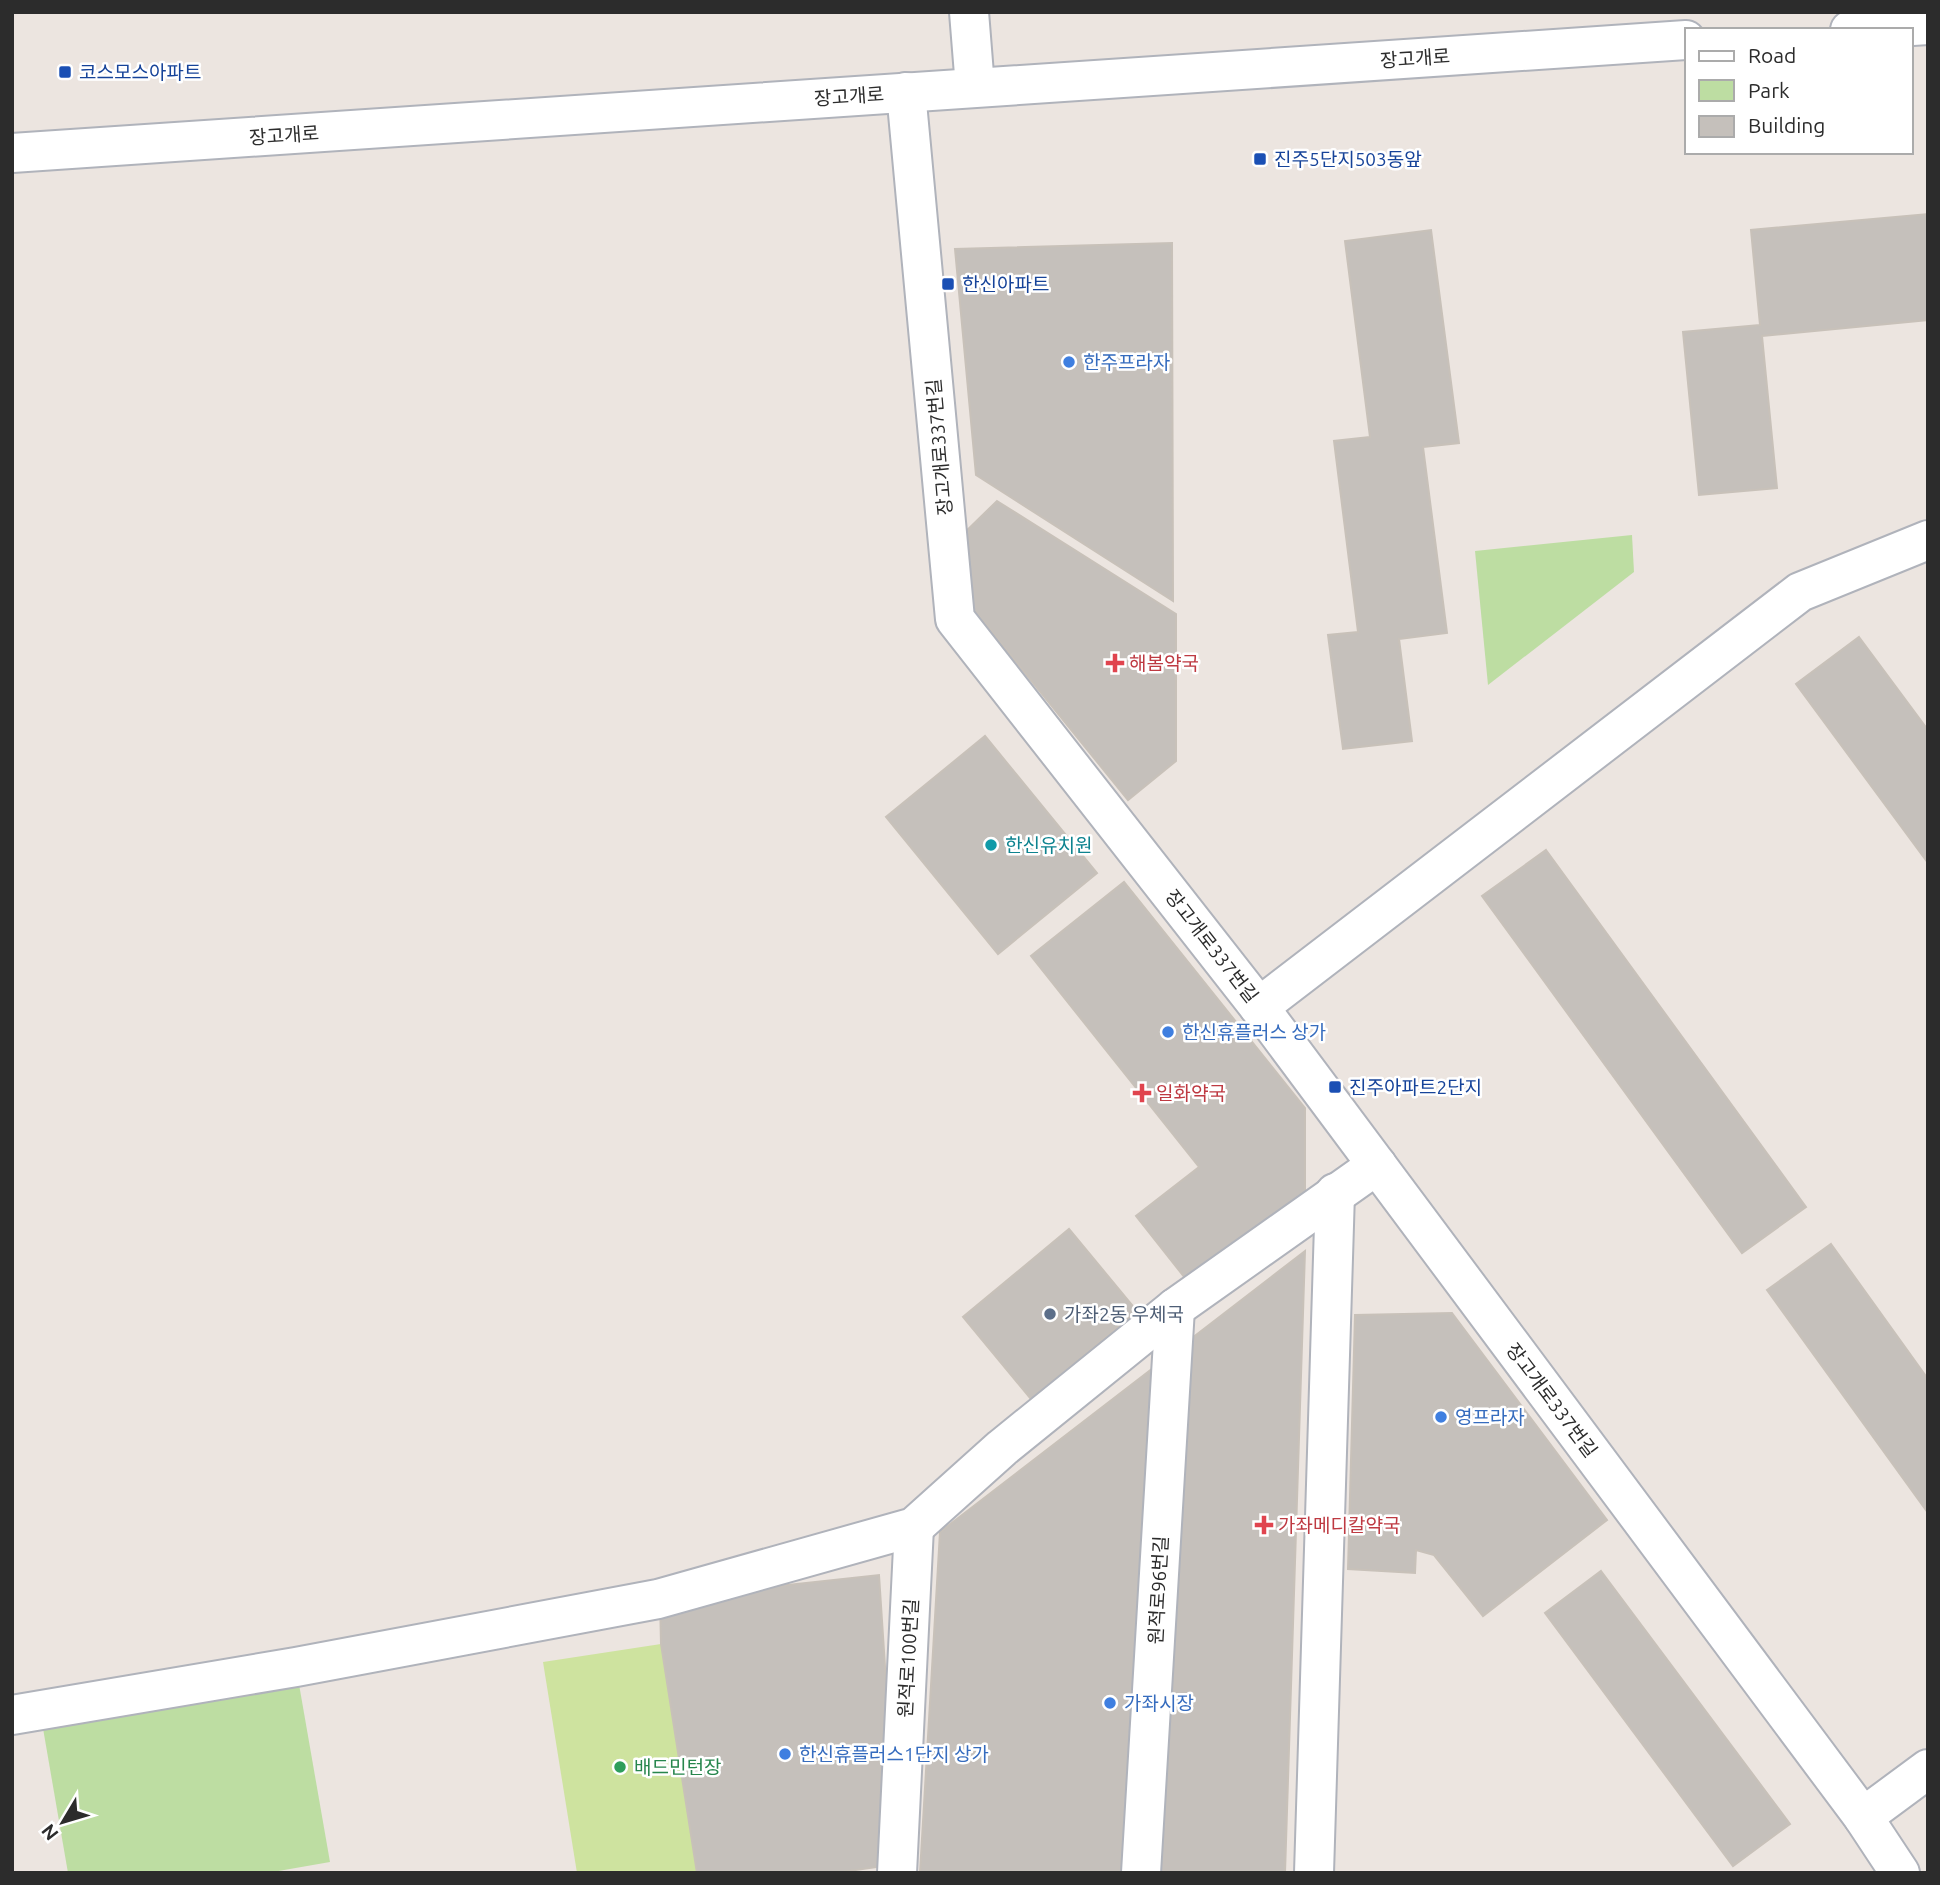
<svg xmlns="http://www.w3.org/2000/svg" width="1940" height="1885" font-family="Ubuntu,'Noto Sans KR',sans-serif">
<style>
.green{fill:#bddda2}
.pitch{fill:#cee39f}
.building{fill:#c5c0bb;stroke:#c8c1b9;stroke-width:2}
.lines{fill:none;stroke-linecap:round;stroke-linejoin:round}
.minor-casing{stroke:#b0b3bb;stroke-width:42}
.minor{stroke:#fff;stroke-width:38}
.transit-dot{fill:#1a4fb4;stroke:#fff;stroke-width:2.5}
.shop-dot{fill:#3f7fe0;stroke:#fff;stroke-width:2.5}
.health-dot{fill:#e0444e;stroke:#fff;stroke-width:2.5}
.culture-dot{fill:#0f9aa8;stroke:#fff;stroke-width:2.5}
.service-dot{fill:#5c6f8a;stroke:#fff;stroke-width:2.5}
.leisure-dot{fill:#2e9e5b;stroke:#fff;stroke-width:2.5}
.labels{text-anchor:middle;stroke-width:5;stroke-linejoin:round;paint-order:stroke}
.street-label{font-size:19px;fill:#2c2c2c;stroke:#fff}
.transit-label{font-size:19px;fill:#164399;stroke:#fff;text-anchor:start}
.shop-label{font-size:19px;fill:#366cbe;stroke:#fff;text-anchor:start}
.health-label{font-size:19px;fill:#be3a42;stroke:#fff;text-anchor:start}
.culture-label{font-size:19px;fill:#0d838f;stroke:#fff;text-anchor:start}
.service-label{font-size:19px;fill:#4e5e75;stroke:#fff;text-anchor:start}
.leisure-label{font-size:19px;fill:#27864d;stroke:#fff;text-anchor:start}
</style>
<rect width="100%" height="100%" fill="#ece5e0"/>
<g class="green">
<polygon points="1632,535 1634,572 1488,685 1475,551"/>
<polygon points="296,1667 330,1862 267,1873 68,1873 40,1711"/>
</g>
<polygon class="pitch" points="661,1644 697,1873 577,1873 543,1662"/>
<g class="building">
<polygon points="1928,214 1928,320 1762,336 1777,488 1699,495 1683,332 1760,325 1751,230"/>
<polygon points="1431,230 1459,443 1423,447 1447,633 1399,639 1412,741 1343,749 1328,635 1358,632 1334,441 1370,437 1345,241"/>
<polygon points="1172,243 1173,601 976,475 955,249"/>
<polygon points="997,501 1176,614 1176,761 1128,800 974,610 960,537"/>
<polygon points="1859,637 1928,730 1928,863 1796,684"/>
<polygon points="985,736 1097,873 998,954 886,817"/>
<polygon points="1546,850 1806,1207 1742,1253 1482,896"/>
<polygon points="1124,882 1305,1108 1305,1191 1189,1283 1136,1216 1199,1167 1031,956"/>
<polygon points="1069,1229 1137,1311 1031,1399 963,1317"/>
<polygon points="1831,1244 1928,1379 1928,1513 1767,1290"/>
<polygon points="1305,1251 1285,1873 920,1873 940,1532"/>
<polygon points="1452,1313 1607,1520 1483,1616 1434,1555 1416,1550 1415,1573 1348,1569 1355,1315"/>
<polygon points="1601,1571 1790,1824 1733,1866 1545,1613"/>
<polygon points="879,1575 898,1864 835,1873 697,1873 661,1644 660,1599"/>
</g>
<g class="lines">
<defs>
<g id="minor">
<polyline points="969,12 975,87"/>
<polyline points="1850,30 1928,25"/>
<polyline points="906,92 955,619 1259,1007 1863,1817 1900,1873"/>
<polyline points="12,153 1686,40"/>
<polyline points="1259,1007 1800,592 1928,540"/>
<polyline points="12,1715 296,1667 658,1599 914,1527 1002,1448 1175,1308 1377,1165"/>
<polyline points="1863,1817 1928,1769"/>
<polyline points="897,1873 914,1527"/>
<polyline points="1141,1873 1175,1308"/>
<polyline points="1314,1873 1335,1193"/>
</g>
</defs>
<use href="#minor" class="minor-casing"/>
<use href="#minor" class="minor"/>
</g>
<g class="transit-dot">
<rect x="58" y="65" width="14" height="14" rx="3.5"/>
<rect x="1253" y="152" width="14" height="14" rx="3.5"/>
<rect x="941" y="277" width="14" height="14" rx="3.5"/>
<rect x="1328" y="1080" width="14" height="14" rx="3.5"/>
</g>
<g class="shop-dot">
<circle cx="1069" cy="362" r="7"/>
<circle cx="1168" cy="1032" r="7"/>
<circle cx="1441" cy="1417" r="7"/>
<circle cx="1110" cy="1703" r="7"/>
<circle cx="785" cy="1754" r="7"/>
</g>
<g class="health-dot">
<path d="M1111.5 652.5h7v7h7v7h-7v7h-7v-7h-7v-7h7z"/>
<path d="M1138.5 1082.5h7v7h7v7h-7v7h-7v-7h-7v-7h7z"/>
<path d="M1260.5 1514.5h7v7h7v7h-7v7h-7v-7h-7v-7h7z"/>
</g>
<circle class="culture-dot" cx="991" cy="845" r="7"/>
<circle class="service-dot" cx="1050" cy="1314" r="7"/>
<circle class="leisure-dot" cx="620" cy="1767" r="7"/>
<g class="labels">
<g class="street-label">
<text transform="translate(1415 58) rotate(-4)" y="7">장고개로</text>
<text transform="translate(849 96) rotate(-4)" y="7">장고개로</text>
<text transform="translate(284 135) rotate(-4)" y="7">장고개로</text>
<text transform="translate(939 447) rotate(-95)" y="7">장고개로337번길</text>
<text transform="translate(1212 946) rotate(52)" y="7">장고개로337번길</text>
<text transform="translate(1552 1400) rotate(53)" y="7">장고개로337번길</text>
<text transform="translate(1158 1590) rotate(-87)" y="7">원적로96번길</text>
<text transform="translate(908 1658) rotate(-87)" y="7">원적로100번길</text>
</g>
<g class="transit-label">
<text x="79" y="79">코스모스아파트</text>
<text x="1274" y="166">진주5단지503동앞</text>
<text x="962" y="291">한신아파트</text>
<text x="1349" y="1094">진주아파트2단지</text>
</g>
<g class="shop-label">
<text x="1083" y="369">한주프라자</text>
<text x="1182" y="1039">한신휴플러스 상가</text>
<text x="1455" y="1424">영프라자</text>
<text x="1124" y="1710">가좌시장</text>
<text x="799" y="1761">한신휴플러스1단지 상가</text>
</g>
<g class="health-label">
<text x="1129" y="670">해봄약국</text>
<text x="1156" y="1100">일화약국</text>
<text x="1278" y="1532">가좌메디칼약국</text>
</g>
<g class="culture-label">
<text x="1005" y="852">한신유치원</text>
</g>
<g class="service-label">
<text x="1064" y="1321">가좌2동 우체국</text>
</g>
<g class="leisure-label">
<text x="634" y="1774">배드민턴장</text>
</g>
</g>
<rect width="1940" height="1885" fill="none" stroke="#2c2c2c" stroke-width="28"/>
<rect x="1685" y="28" width="228" height="126" fill="#ffffff" stroke="#ababab" stroke-width="2"/>
<rect x="1699" y="51" width="35" height="10" fill="#ffffff" stroke="#ababab" stroke-width="2"/>
<text x="1748" y="63" font-size="21" fill="#2c2c2c">Road</text>
<rect x="1699" y="80" width="35" height="21" fill="#bddda2" stroke="#ababab" stroke-width="2"/>
<text x="1748" y="98" font-size="21" fill="#2c2c2c">Park</text>
<rect x="1699" y="116" width="35" height="21" fill="#c5c0bb" stroke="#ababab" stroke-width="2"/>
<text x="1748" y="133" font-size="21" fill="#2c2c2c">Building</text>
<g transform="translate(63 1822) rotate(232)" stroke="#ffffff" stroke-width="5" paint-order="stroke">
<path d="M0-5L12 26L0 18L-12 26Z" fill="#2c2c2c"/>
<text y="-10" font-size="19" font-weight="bold" text-anchor="middle" fill="#2c2c2c">N</text>
</g>
</svg>
